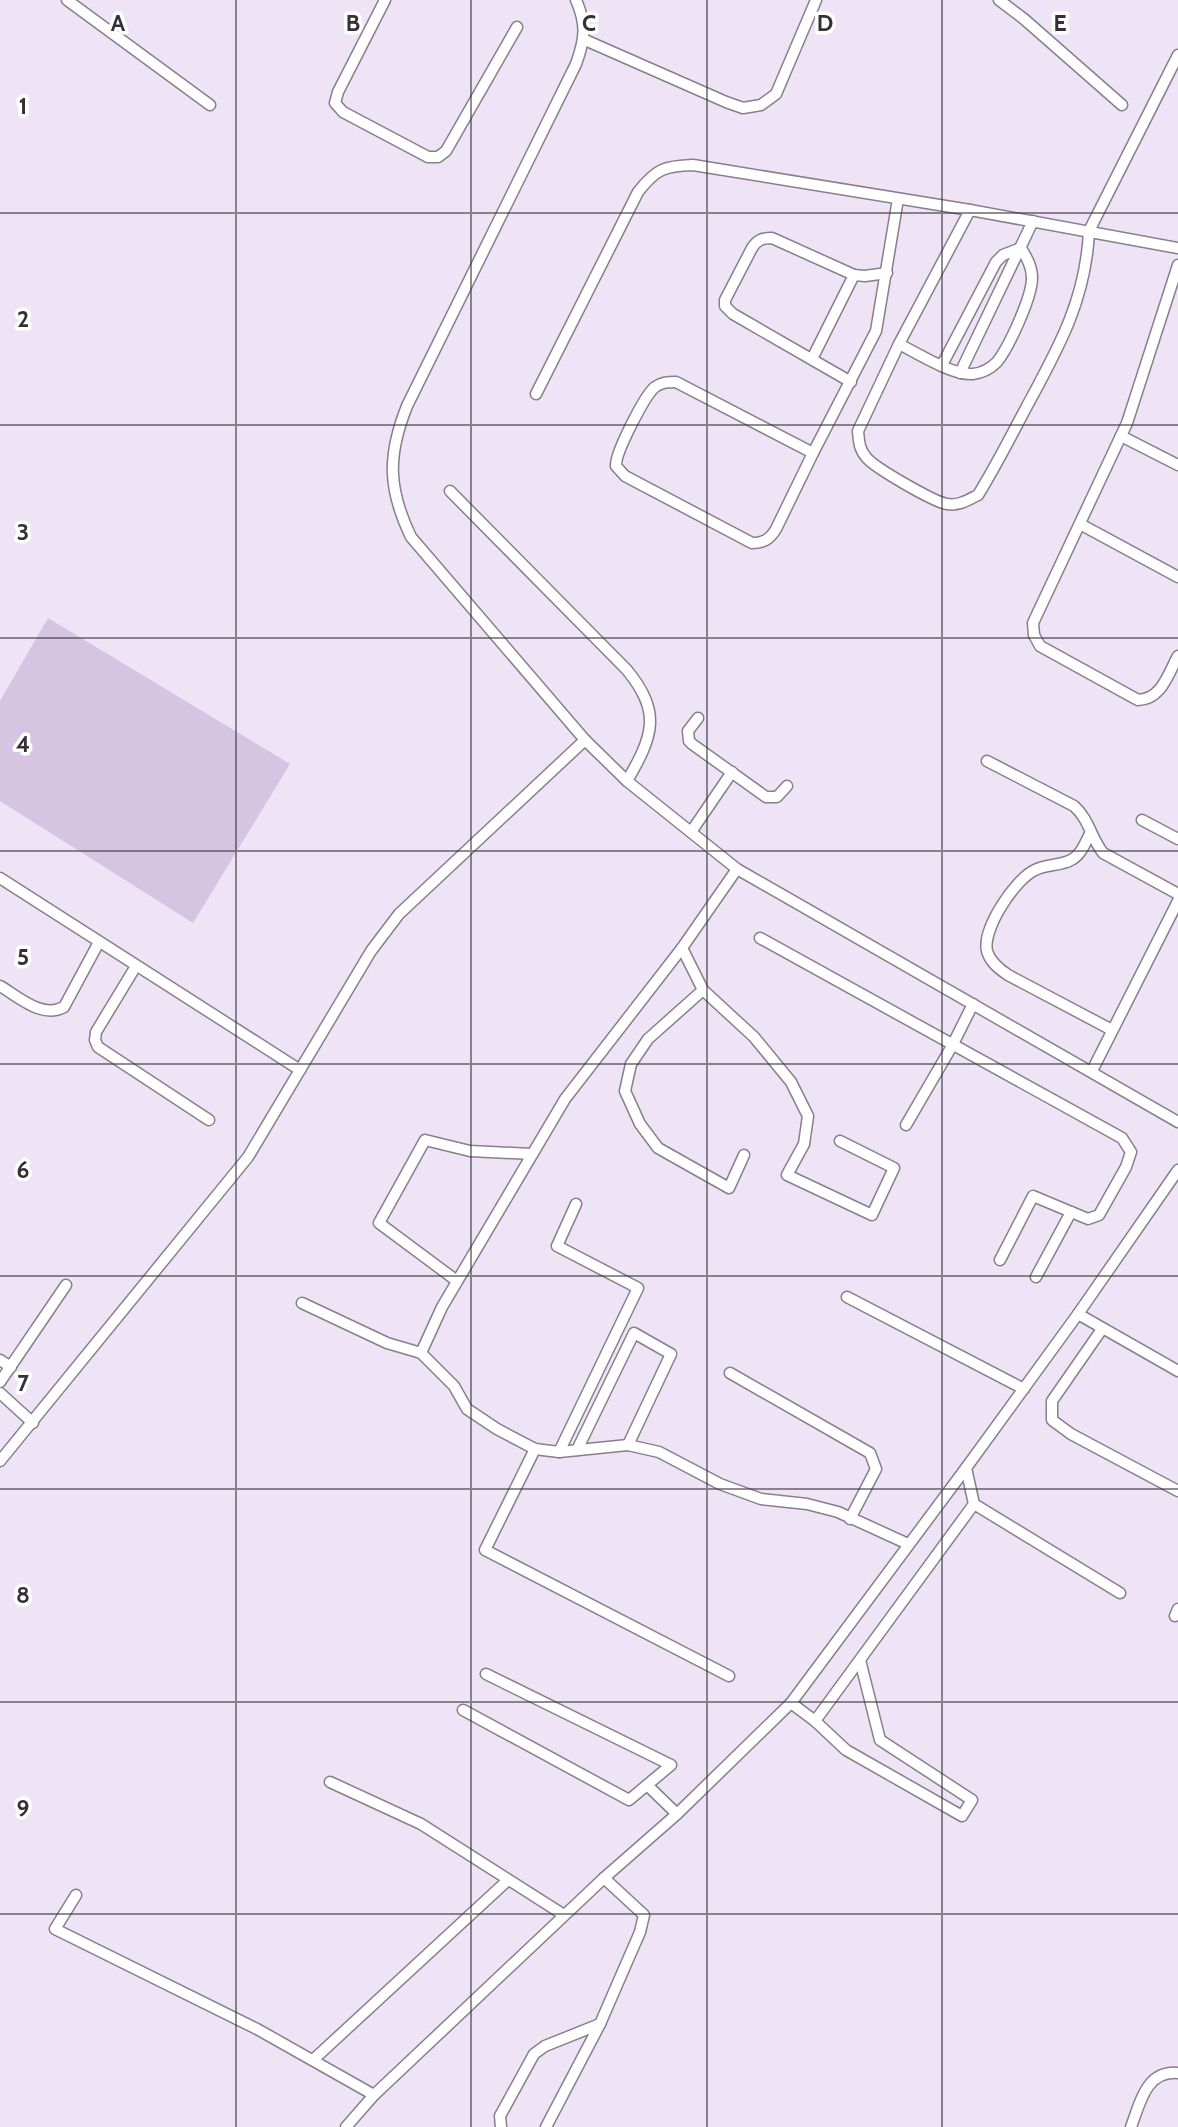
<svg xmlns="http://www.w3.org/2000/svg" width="1178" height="2127" font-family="Cabin,sans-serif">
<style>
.green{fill:#d6c4e3}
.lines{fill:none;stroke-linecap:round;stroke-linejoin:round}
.service-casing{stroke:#877e8e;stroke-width:13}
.service{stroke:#fff;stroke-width:10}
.grid{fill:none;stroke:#343036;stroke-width:2;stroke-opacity:0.55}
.grid-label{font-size:23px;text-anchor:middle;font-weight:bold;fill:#343036;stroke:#fff;stroke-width:7;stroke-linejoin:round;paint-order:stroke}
</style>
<rect width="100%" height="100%" fill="#eee4f6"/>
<polygon class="green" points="48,618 290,764 193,923 0,801 0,701"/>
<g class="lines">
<defs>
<g id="service">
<polyline points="67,0 210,105"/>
<polyline points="385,0 338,92 335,103 343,112 428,157 438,157 446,151 517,27"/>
<path d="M576,0C587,25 585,39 576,64L407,406C387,456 388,489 411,537L585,740L627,781L737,869L1178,1122"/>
<polyline points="999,0 1024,19 1122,105"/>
<polyline points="585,40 726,102 743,108 761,105 776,94 816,0"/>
<path d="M970,210L899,344L858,431C859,441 859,449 866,457C873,467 934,502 947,504C959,506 968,500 978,495C996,466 1011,436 1027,406C1059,347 1086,299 1089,231L1178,55"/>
<path d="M1178,265L1127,423L1033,623L1034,635L1040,646L1138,700C1162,699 1168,674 1178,656"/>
<path d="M899,344C917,353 953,376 973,374C982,373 991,368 997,362C1009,347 1032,297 1032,278C1032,267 1027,258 1021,248L1003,255L996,262L942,365"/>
<polyline points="812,359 854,275"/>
<polyline points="960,373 1033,221"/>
<path d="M676,382L813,453L776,529C770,539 764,543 752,543L625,476L616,466C615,453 645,395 655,387C662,382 668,382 676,382Z"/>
<path d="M851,382L733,314L725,306V300L752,248C757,240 762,238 772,238L854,275L865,276L887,273"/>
<path d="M536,394L638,192C656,169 664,166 693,165L970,210L1178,248"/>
<polyline points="1121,436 1178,465"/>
<polyline points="813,453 876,331 898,199"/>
<path d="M450,491L627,670C662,713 653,736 627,781"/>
<polyline points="1080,524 1178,577"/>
<polyline points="698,718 688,731 689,741 692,744 766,797 777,797 787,786"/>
<path d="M987,761L1074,806C1089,819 1091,838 1103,853L1178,894"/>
<polyline points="1142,820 1178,839"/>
<polyline points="691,832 732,772"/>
<path d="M1090,834C1085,843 1081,855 1071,860C1060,866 1046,864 1035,870C1015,879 982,929 987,951C990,962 999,969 1008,975L1112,1030"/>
<polyline points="0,878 300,1070"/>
<polyline points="760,938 1122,1138 1131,1152 1126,1167 1099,1215 1088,1219 1033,1196 1000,1260"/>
<polyline points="682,948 703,990 754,1037 791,1082 808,1116 804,1144 787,1175 872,1215 894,1168 840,1141"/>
<polyline points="136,966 96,1032 95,1040 98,1047 209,1120"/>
<path d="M0,986C19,997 42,1019 64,1007L99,942"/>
<polyline points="703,990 648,1039 631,1064 625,1091 640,1124 658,1148 729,1188 744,1155"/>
<polyline points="1092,1071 1178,901"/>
<polyline points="906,1125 952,1046 973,1004"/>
<polyline points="1036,1277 1071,1212"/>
<polyline points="457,1281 379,1223 425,1140 470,1151 532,1154"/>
<polyline points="847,1297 1024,1389"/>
<polyline points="302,1303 387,1343 421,1353 454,1386 467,1409 497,1429 535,1449 559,1452 628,1445 659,1452 720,1484 761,1499 807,1504 838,1512 908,1544"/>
<polyline points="1078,1314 1178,1371"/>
<polyline points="1102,1329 1052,1401 1052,1420 1071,1434 1178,1491"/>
<polyline points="421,1353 442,1307 565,1099 682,948 737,869"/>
<polyline points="0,1360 11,1367"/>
<polyline points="730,1373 870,1453 876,1469 850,1519"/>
<polyline points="0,1382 66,1285"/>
<polyline points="0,1393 33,1423"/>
<polyline points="535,1449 485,1550 729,1676"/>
<polyline points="577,1450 634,1333 671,1354 628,1445"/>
<polyline points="559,1452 638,1288 557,1246 576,1204"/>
<polyline points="0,1461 248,1157 371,951 399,914 585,740"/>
<polyline points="966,1468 974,1504 1120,1593"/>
<polyline points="1175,1616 1178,1609"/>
<polyline points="791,1703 815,1721 974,1504"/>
<polyline points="463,1710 629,1800 671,1765 486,1674"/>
<polyline points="815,1721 846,1750 962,1816 972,1800 880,1740 860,1660"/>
<polyline points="330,1782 421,1824 564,1915"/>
<polyline points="647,1785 677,1814"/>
<polyline points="76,1895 55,1929 257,2029 374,2095"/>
<polyline points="313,2060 508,1880"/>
<polyline points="346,2127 374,2095 604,1878 677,1814 791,1703 966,1468 1078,1314 1178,1170"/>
<polyline points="501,2127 500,2116 534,2054 545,2046 600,2024 640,1932 644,1915 604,1878"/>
<polyline points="546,2127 600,2024"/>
<path d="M1131,2127C1140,2103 1146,2070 1178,2073"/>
</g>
</defs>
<use href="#service" class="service-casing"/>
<use href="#service" class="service"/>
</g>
<path class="grid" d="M236,0V2127M471,0V2127M707,0V2127M942,0V2127M0,213H1178M0,425H1178M0,638H1178M0,851H1178M0,1064H1178M0,1276H1178M0,1489H1178M0,1702H1178M0,1914H1178"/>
<g class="grid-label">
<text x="118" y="31">A</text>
<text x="353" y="31">B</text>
<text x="589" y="31">C</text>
<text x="825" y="31">D</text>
<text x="1060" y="31">E</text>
<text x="23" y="114">1</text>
<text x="23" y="327">2</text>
<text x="23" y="540">3</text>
<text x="23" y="752">4</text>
<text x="23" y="965">5</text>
<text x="23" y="1178">6</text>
<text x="23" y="1391">7</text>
<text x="23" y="1603">8</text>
<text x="23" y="1816">9</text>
</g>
</svg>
